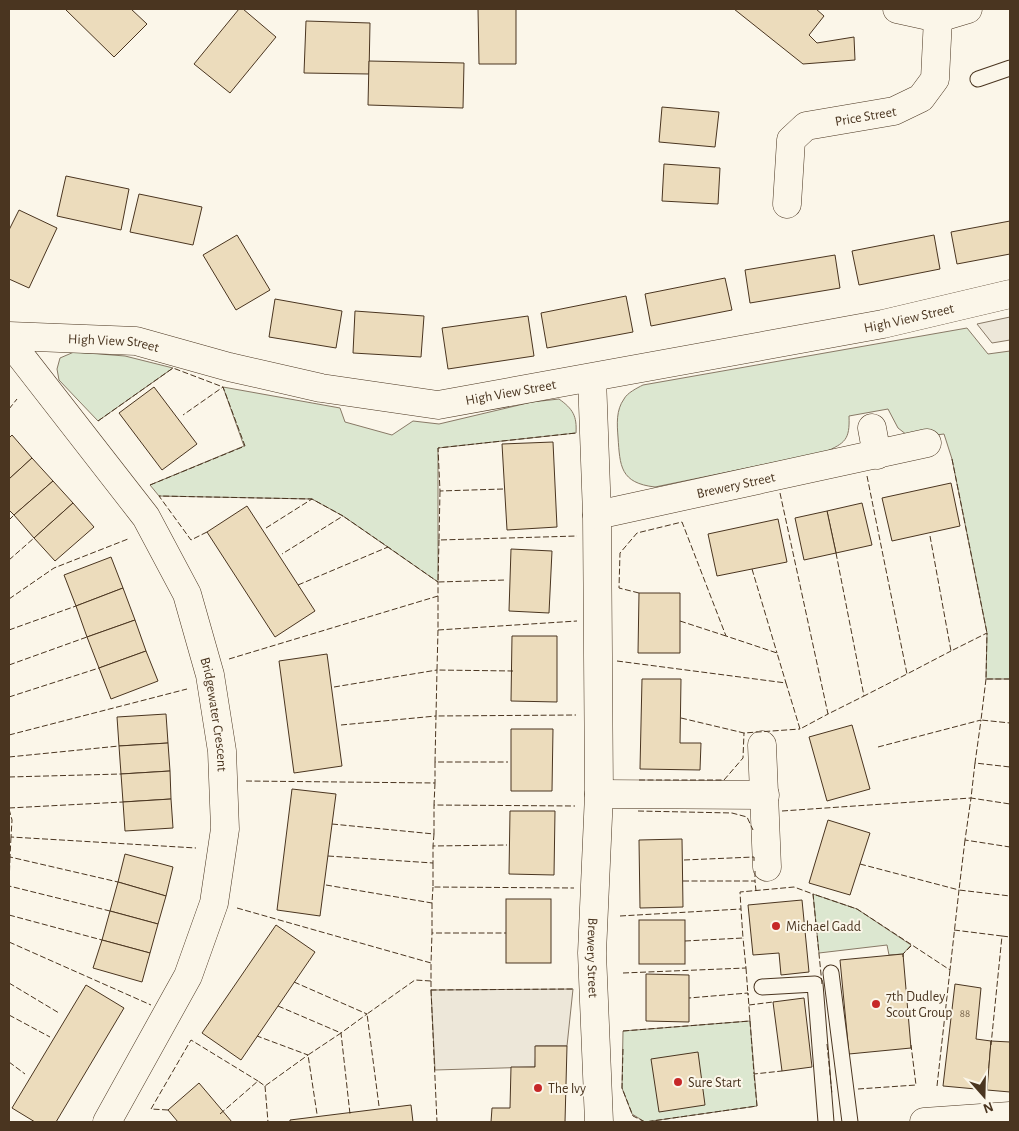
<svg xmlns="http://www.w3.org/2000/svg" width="1019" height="1131" font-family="'Alegreya Sans',sans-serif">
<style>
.green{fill:#dce7d0;stroke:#887966}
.parking{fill:#ede7d9;stroke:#887966}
.building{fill:#ecdcbc;stroke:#4a3520}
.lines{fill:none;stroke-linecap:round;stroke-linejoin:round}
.lane-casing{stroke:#4a3520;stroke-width:17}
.street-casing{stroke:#4a3520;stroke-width:29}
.secondary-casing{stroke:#4a3520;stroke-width:29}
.lane{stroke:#fbf6e9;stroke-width:15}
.street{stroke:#fbf6e9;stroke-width:28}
.secondary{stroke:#fbf6e9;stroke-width:28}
.fence{stroke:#4a3520;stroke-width:1;stroke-dasharray:6 2.5;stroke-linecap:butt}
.poi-dot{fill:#c62828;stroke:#fbf6e9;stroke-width:2}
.labels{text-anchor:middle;stroke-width:4;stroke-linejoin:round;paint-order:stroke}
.number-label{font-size:11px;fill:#725f47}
.street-label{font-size:14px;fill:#4a3520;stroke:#fbf6e9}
.poi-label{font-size:14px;fill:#4a3520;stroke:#fbf6e9;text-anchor:start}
</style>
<rect width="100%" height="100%" fill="#fbf6e9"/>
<g class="green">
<path d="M967,328L988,354L1010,351V679H986L987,633L952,459L944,434L911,438L898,428L888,409L849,416C850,440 845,443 825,452L655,487C620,483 620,466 618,437C617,424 616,410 624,399C627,393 637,388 643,385Z"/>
<polygon points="74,352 125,356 173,368 98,421 59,380 57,369 60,358"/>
<path d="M223,387L340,408L345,422L392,435L413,421L439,424L532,402L559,399C573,409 577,416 576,433L438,448V582L343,516L312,499L159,496L150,485L244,446Z"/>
<polygon points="813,894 857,909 911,945 903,954 889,955 887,945 819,953"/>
<polygon points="750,1021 757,1106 645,1122 632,1114 622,1088 623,1031"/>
</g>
<g class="parking">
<polygon points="1010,317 1010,340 992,343 977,324"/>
<polygon points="573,989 567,1046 536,1046 535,1067 435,1070 431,990"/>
</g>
<g class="building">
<polygon points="65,9 131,9 147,24 114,57"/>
<polygon points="239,9 243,9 276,37 230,93 194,64"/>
<polygon points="478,9 516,9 516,64 479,64"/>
<polygon points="734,9 816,9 824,16 809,35 817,43 854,37 855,60 803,64"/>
<polygon points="306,21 370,23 369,74 304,73"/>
<polygon points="369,61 464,63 463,108 368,105"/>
<polygon points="662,107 719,112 715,147 659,142"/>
<polygon points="664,164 720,168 718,204 662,201"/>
<polygon points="66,176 129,189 121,230 57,216"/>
<polygon points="139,194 202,207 193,245 130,232"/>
<polygon points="19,210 57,228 29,288 9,279 9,230"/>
<polygon points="1010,221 1010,254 957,264 951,232"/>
<polygon points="237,235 270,290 236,310 203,255"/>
<polygon points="934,235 940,269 859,285 852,251"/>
<polygon points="835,255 840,288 750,303 745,270"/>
<polygon points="725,278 732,310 651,326 645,294"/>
<polygon points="626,296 633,332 547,348 541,313"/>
<polygon points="275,299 342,311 336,348 269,337"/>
<polygon points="355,311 424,316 421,357 353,353"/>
<polygon points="528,316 534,356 448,369 442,328"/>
<polygon points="154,387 197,444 162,470 119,413"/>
<polygon points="12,435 32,458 9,479 9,438"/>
<polygon points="553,442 557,527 507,530 502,444"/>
<polygon points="32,458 53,481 14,515 9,510 9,479"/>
<polygon points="53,481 73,503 34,538 14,515"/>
<polygon points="951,483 960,526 892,541 882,498"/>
<polygon points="73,503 94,527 55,561 34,538"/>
<polygon points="862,503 872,545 836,553 827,511"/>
<polygon points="247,506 315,611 275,637 207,532"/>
<polygon points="827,511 836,553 804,560 795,518"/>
<polygon points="778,519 787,562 717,576 708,534"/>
<polygon points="511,549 552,551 549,613 509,611"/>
<polygon points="111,557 123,588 76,606 64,575"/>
<polygon points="123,588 135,620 87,637 76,606"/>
<polygon points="639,593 680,593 680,653 638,653"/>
<polygon points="135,620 146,651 99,668 87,637"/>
<polygon points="512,636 557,636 557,702 511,701"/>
<polygon points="146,651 158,681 111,699 99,668"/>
<polygon points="327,654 342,766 294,773 279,661"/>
<polygon points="642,679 681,679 680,743 701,743 700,770 640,769"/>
<polygon points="166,714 168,743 119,746 117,717"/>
<polygon points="852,725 870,789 827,801 809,737"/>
<polygon points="511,729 553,729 552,791 511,791"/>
<polygon points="168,743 170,771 121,774 119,746"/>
<polygon points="170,771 171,799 123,802 121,774"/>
<polygon points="292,789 336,794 320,916 277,910"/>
<polygon points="171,799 173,828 125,831 123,802"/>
<polygon points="510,811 555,811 554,875 509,874"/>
<polygon points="828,820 870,833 850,895 809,883"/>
<polygon points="682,839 683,907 640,908 639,840"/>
<polygon points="125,854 173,867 166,896 118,882"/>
<polygon points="118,882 166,896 158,924 110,911"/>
<rect x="506" y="899" width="45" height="64"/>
<polygon points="802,900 809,972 781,975 779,953 753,955 748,905"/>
<polygon points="110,911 158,924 150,953 102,940"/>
<rect x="639" y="920" width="46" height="44"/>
<polygon points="276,925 315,952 241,1060 202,1033"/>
<polygon points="102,940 150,953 142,982 93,968"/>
<polygon points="903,954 911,1048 849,1054 840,960"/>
<polygon points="646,974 689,975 689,1022 646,1021"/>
<polygon points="955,984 981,988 976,1039 991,1041 987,1090 943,1086"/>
<polygon points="86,985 124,1008 56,1122 35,1122 12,1108"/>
<polygon points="804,998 812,1067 782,1071 773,1002"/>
<polygon points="991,1041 1010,1042 1010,1092 987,1090"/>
<polygon points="535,1046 567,1046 565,1122 491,1122 492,1108 510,1108 511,1067 535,1067"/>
<polygon points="698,1052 705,1105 659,1112 651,1059"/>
<polygon points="199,1083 232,1122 178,1122 168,1110"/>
<polygon points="411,1105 413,1122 290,1122 290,1120"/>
</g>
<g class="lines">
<defs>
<g id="lane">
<polyline points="978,79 1010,68"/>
<polyline points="831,973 850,1122"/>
<polyline points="762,987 815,984 826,1122"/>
</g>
<g id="street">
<polyline points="897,9 938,18 968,9"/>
<path id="s1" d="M787,204L791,140L806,126L894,111L921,98L935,79L938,18"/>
<path id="s2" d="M9,336L136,341L229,367L321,388L438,405L883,324L1010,294"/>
<path id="s3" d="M9,341L146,517L187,594L210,675L222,751L225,829L214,903L188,976L107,1122"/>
<path id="s4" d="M592,378L597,515L599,794L592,953L599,1122"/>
<polyline points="872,428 877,455"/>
<path id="s5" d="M597,515L927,443"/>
<polyline points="762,745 767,867"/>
<polyline points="599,794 765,795"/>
</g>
<polyline id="secondary" points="924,1122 1010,1116"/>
</defs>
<use href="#lane" class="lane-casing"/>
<use href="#street" class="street-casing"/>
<use href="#secondary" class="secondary-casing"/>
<use href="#lane" class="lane"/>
<use href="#street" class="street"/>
<use href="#secondary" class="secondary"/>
<g class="fence">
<polyline points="9,409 17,399"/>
<polyline points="98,421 173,368 223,387"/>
<polyline points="952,459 987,633"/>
<polyline points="867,476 907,674 951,651"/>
<polyline points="150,485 245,446 223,387 183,415"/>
<polyline points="503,489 440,491 438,448 576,433"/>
<polyline points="440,491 439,540 577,536"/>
<polyline points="780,493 828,714 864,696"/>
<polyline points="9,520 14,515"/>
<polyline points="266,528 312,499"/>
<polyline points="207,532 191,540 159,496 312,499 343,516 282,554"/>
<polyline points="930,536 951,651 987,633 986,679 1010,679"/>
<polyline points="439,540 438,582 506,580"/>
<polyline points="836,553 864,696 907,674"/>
<polyline points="9,560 34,538"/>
<polyline points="752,569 777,653"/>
<polyline points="298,585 388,547 343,516"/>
<polyline points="639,593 619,588 620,553 637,533 682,522 726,636 777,653 786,683"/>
<polyline points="438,596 438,630 577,621"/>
<polyline points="9,599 54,568 128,539"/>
<polyline points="680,621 726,636"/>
<polyline points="9,630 76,606"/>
<polyline points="438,630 437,670 513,671"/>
<polyline points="229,659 438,596 438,582 388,547"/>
<polyline points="617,661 786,683 800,729 828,714"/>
<polyline points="9,665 87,637"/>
<polyline points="986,679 981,720 1010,723"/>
<polyline points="334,687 437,670 436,716 576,715"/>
<polyline points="9,697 99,668"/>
<polyline points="681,718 744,733 800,729"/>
<polyline points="341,725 436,716 435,762 508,762"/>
<polyline points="9,735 187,689"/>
<polyline points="878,747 981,720 975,763 1010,767"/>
<polyline points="9,757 119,746"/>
<polyline points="975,763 971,798 1010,804"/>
<polyline points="9,777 121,774"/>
<polyline points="639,780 724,780 743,758 744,733"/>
<polyline points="246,781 435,783 435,762"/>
<polyline points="435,783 434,805 575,806"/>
<polyline points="9,808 123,802"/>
<polyline points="9,809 12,820 11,837 196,848"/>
<polyline points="638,811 732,813 747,817 753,830"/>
<polyline points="782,811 971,798 965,840 1010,847"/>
<polyline points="332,824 434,834 434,805"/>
<polyline points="434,834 433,846 507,845"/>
<polyline points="11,837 10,857 118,882"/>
<polyline points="965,840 959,890 1010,896"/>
<polyline points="328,856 433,863 433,846"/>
<polyline points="10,857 9,886 110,911"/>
<polyline points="684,860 754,857 754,861"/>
<polyline points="433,863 433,887 574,888"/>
<polyline points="860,864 959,890 950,970 912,945 903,954 903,957"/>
<polyline points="755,871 755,881"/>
<polyline points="683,881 755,881 756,891"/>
<polyline points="326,885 432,903 433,887"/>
<polyline points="9,898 9,886"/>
<polyline points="432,903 432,933 506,933"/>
<polyline points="237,908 431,963 432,933"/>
<polyline points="9,915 102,940"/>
<polyline points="620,916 741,909 740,892 794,887 813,894"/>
<polyline points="954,930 1002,936 991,1045"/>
<polyline points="1002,936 1010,937"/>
<polyline points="685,941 743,938 741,909"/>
<polyline points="9,942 151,1005"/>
<polyline points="746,968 748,995"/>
<polyline points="623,973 746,968 743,938"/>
<polyline points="431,981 431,990 573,989"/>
<polyline points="294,982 367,1014 341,1033 350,1114"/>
<polyline points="9,983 59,1013"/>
<polyline points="822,984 813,894 857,909 912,945"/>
<polyline points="431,990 437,1122"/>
<polyline points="749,1005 773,1002"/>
<polyline points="278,1006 341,1033 308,1055 317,1114"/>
<polyline points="9,1015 50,1037"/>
<polyline points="750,1021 754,1074 782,1071"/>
<polyline points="623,1031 750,1021 748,993 689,998"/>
<polyline points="827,1044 832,1094"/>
<polyline points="623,1049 622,1088 633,1116 645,1122 757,1106 754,1074"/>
<polyline points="9,1062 25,1074"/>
<polyline points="265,1086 268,1122"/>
<polyline points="937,1086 950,970"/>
<polyline points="858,1089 916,1085 911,1045"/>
<polyline points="379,1106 367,1014 415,980 431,981 431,963"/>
<polyline points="168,1110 151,1109 191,1040 258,1081"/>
<polyline points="220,1114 258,1081 265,1086 308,1055 257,1036"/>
</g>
</g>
<g class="poi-dot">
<circle cx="776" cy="926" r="5"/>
<circle cx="876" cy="1004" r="5"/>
<circle cx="678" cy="1082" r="5"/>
<circle cx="538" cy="1088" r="5"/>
</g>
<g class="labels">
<g class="number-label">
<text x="965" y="1017">88</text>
</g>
<g class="street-label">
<text dy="5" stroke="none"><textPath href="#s1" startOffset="145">Price Street</textPath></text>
<text dy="5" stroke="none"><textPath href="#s2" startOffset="915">High View Street</textPath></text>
<text dy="5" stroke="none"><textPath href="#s2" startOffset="105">High View Street</textPath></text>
<text dy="5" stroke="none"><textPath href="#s2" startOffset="510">High View Street</textPath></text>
<text dy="5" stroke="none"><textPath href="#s5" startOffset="142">Brewery Street</textPath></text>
<text dy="5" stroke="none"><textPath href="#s3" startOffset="434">Bridgewater Crescent</textPath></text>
<text dy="5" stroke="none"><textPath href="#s4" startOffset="580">Brewery Street</textPath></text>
</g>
<g class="poi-label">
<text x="786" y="931">Michael Gadd</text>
<text x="886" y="1001">7th Dudley<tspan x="886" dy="16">Scout Group</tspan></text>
<text x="688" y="1087">Sure Start</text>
<text x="548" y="1093">The Ivy</text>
</g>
</g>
<rect width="1019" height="1131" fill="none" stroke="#4a3520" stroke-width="20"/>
<g transform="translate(984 1096) rotate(160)" stroke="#fbf6e9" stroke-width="4" paint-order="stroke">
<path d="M0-4L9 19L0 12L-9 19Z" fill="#4a3520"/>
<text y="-8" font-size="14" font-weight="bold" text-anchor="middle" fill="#4a3520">N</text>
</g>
</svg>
